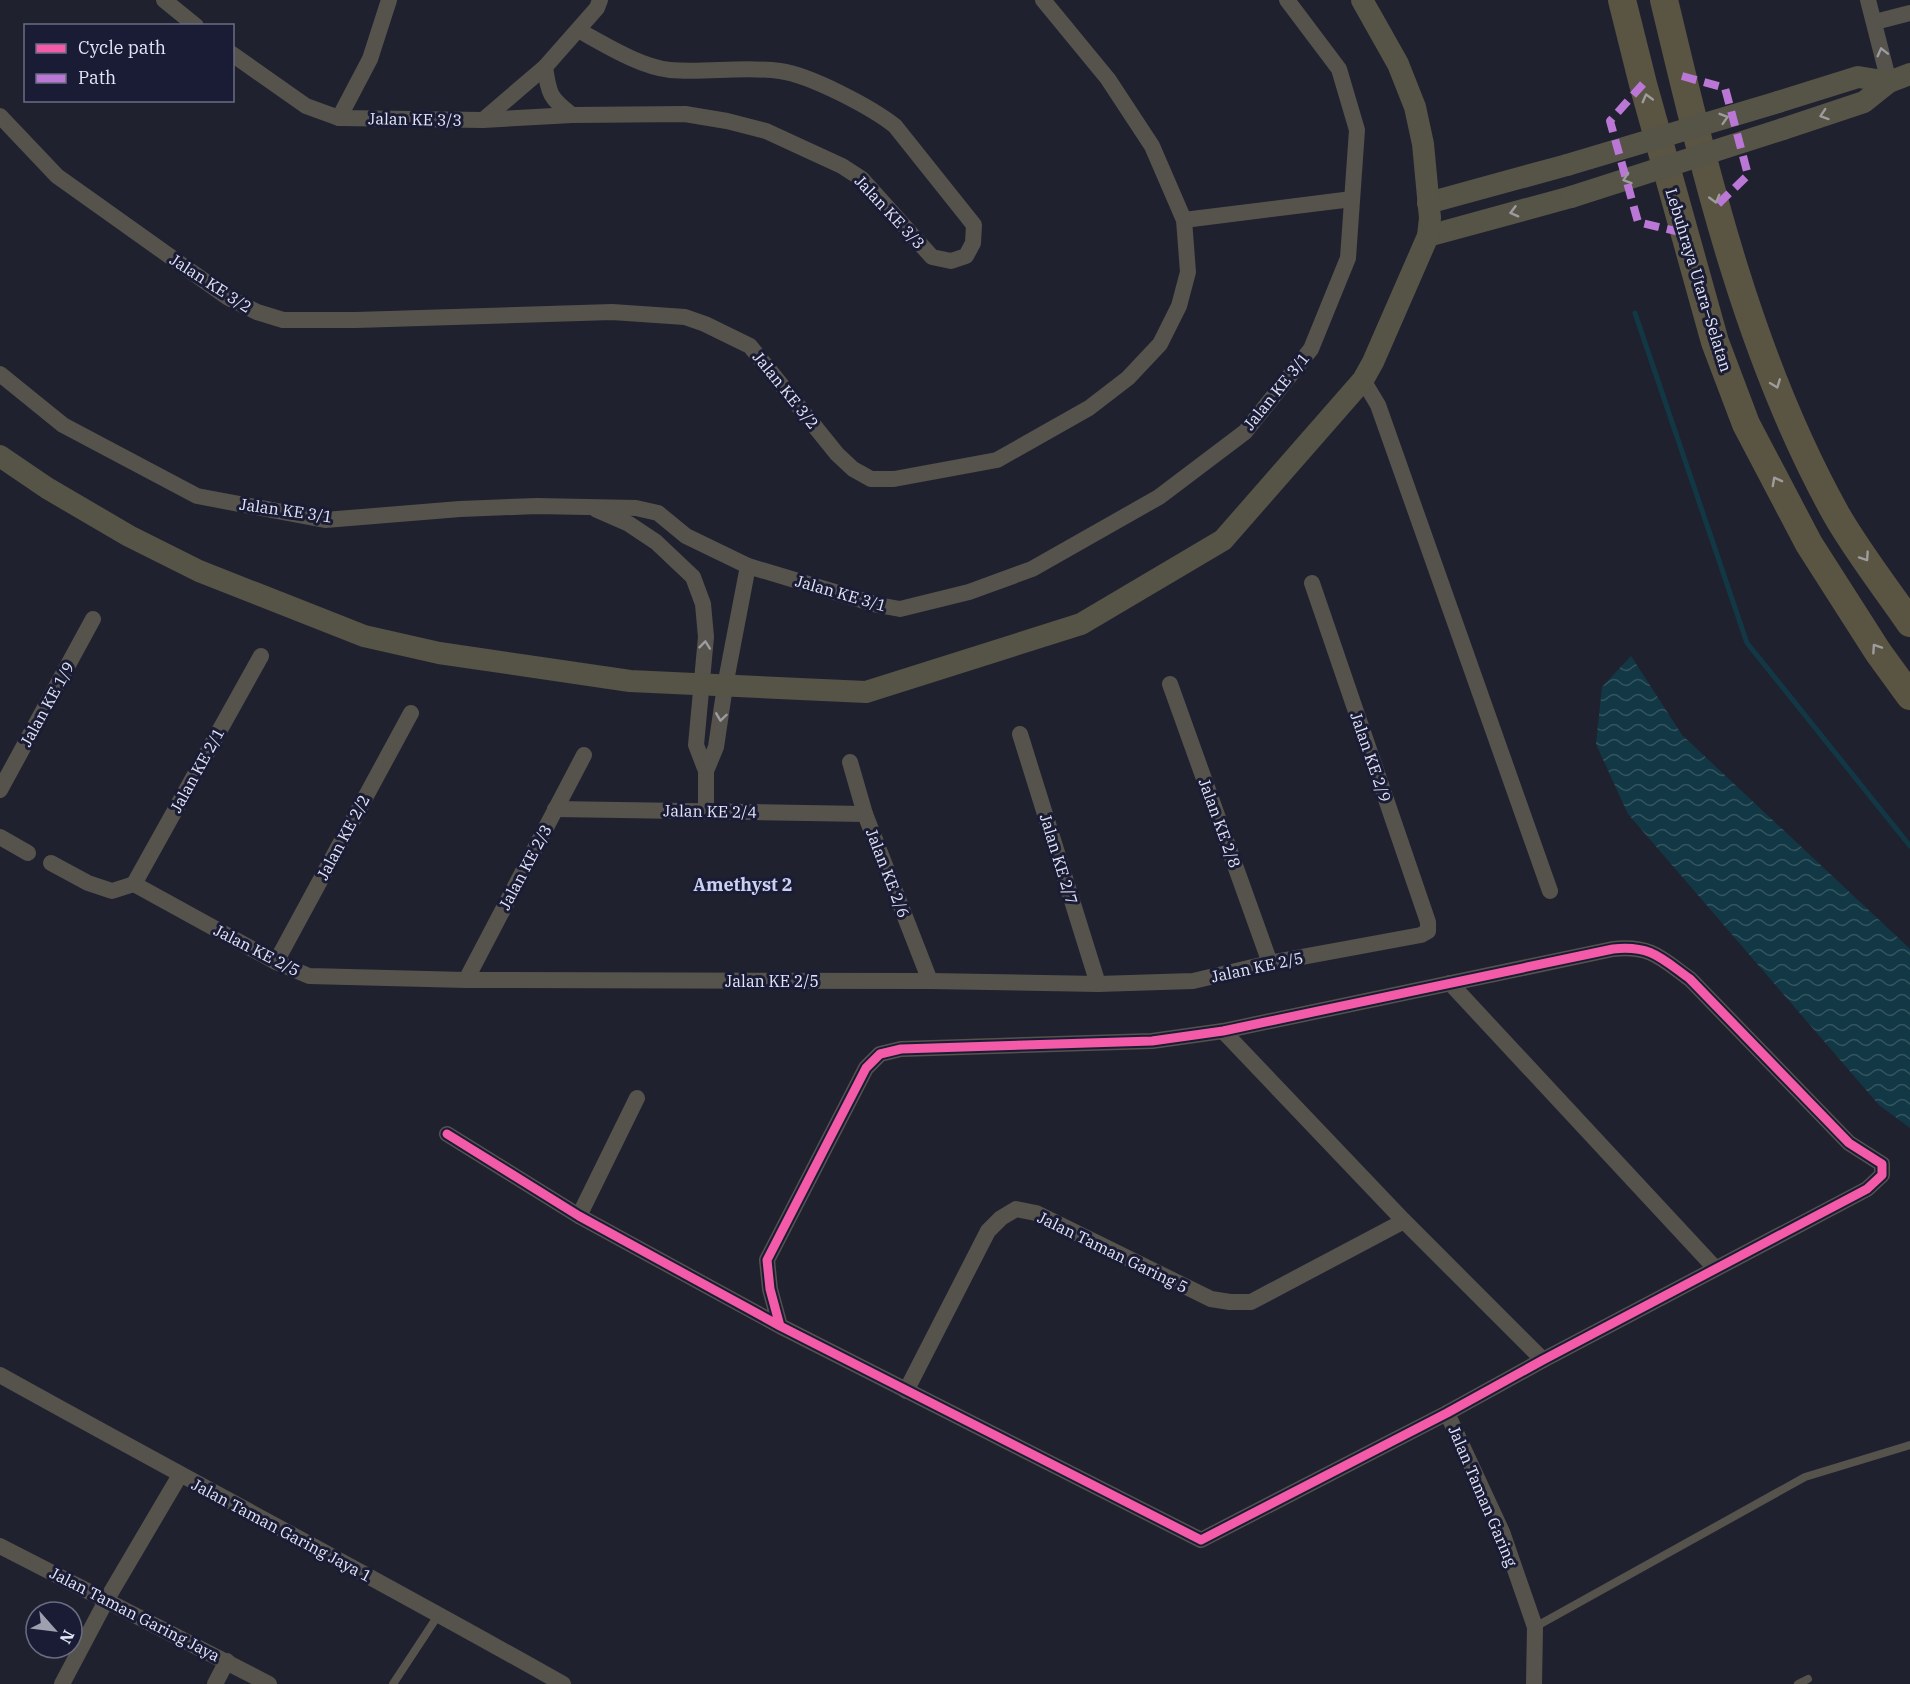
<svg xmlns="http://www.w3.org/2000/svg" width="1910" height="1684" font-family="'IBM Plex Serif',serif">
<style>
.water{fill:url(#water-waves)}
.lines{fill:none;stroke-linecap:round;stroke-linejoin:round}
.stream{stroke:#123845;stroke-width:5}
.lane{stroke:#56534d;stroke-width:8}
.street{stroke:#56534d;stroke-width:16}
.secondary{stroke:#565347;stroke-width:22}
.highway{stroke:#5a5443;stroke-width:28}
.secondary-bridge{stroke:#565347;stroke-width:22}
.quiet{stroke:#ba77d6;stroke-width:8;stroke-dasharray:15 8;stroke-linecap:butt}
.cycleway-casing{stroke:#1a1c35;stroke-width:13}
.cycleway{stroke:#f35aa7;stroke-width:9}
.oneway{stroke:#9c9ca2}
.oneway2{stroke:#9e9c9c}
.oneway3{stroke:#9c9c9e}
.labels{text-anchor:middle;stroke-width:6;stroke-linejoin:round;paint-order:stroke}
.street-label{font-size:16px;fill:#e2e5f6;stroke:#1a1c35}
.neighbourhood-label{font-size:18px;font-weight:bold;fill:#cbd1f3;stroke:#1a1c35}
</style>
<defs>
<pattern id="water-waves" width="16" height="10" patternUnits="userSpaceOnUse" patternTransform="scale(1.5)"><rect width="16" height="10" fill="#123845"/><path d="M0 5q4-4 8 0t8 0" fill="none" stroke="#345560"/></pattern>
</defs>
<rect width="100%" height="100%" fill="#20212f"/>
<polygon class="water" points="1631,656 1682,735 1910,949 1910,1128 1879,1105 1628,814 1596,744 1602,687"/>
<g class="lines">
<polyline class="stream" points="1635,313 1747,643 1910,846"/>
<g class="lane">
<polyline points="1535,1627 1805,1477 1910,1445"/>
<polyline points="393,1684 439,1614"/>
<polyline points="1798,1684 1808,1679"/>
</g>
<g class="street">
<polyline points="164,0 196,26"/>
<polyline points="1868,0 1889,82"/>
<polyline points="1875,22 1910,13"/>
<path d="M232,54L306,106L339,118L483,120L572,115L685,114L727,121L766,131L842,166L862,179L932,257L951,261L966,256L973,243L974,225L895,126C871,107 810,75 780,71C744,66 706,73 670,70C640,67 604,44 578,30"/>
<path d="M545,67C549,95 550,98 572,115"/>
<polyline points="0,116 57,176 227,297 257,312 283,320 356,320 612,312 685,317 705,324 750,346 837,454 853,469 871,479 894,479 997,460 1089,408 1128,378 1160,344 1179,306 1188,272 1184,220 1152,146 1108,79 1043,0"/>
<polyline points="339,118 370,59 389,0"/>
<polyline points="483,120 545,67 597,8 600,0"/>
<polyline points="1184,220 1352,199"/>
<polyline points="0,374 63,425 197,496 325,520 460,509 537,506 636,508 658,513 686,536 748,566 878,605 900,609 969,592 1032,569 1159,497 1245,432 1311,349 1348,258 1357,130 1339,69 1287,0"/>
<polyline points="1363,380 1378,405 1550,891"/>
<polyline points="597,510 629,524 656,542 693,577 703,604 706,637 696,745 706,771 706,810"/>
<polyline points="1170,684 1270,963"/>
<polyline points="1020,734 1098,984"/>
<polyline points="850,762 865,814 930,981"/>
<polyline points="706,771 716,747 725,686 748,566"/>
<polyline points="0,790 93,619"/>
<polyline points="555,809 865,814"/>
<polyline points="0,837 28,853"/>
<polyline points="51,863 88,883 112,891 134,884"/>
<polyline points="134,884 276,962 309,976 466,980 930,981 1098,984 1193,981 1270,963 1421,935 1428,931 1428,922 1312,583"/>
<polyline points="134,884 261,656"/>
<polyline points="276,962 411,713"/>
<polyline points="466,980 584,755"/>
<polyline points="1450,983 1715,1268"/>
<polyline points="1223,1031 1404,1221 1543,1360"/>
<path d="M447,1134L579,1216L780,1326L1201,1540L1447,1413L1543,1360L1867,1189L1882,1175V1164L1849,1143L1690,979C1661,958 1651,945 1613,949L1223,1031L1152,1041L901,1049L880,1054L866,1068L767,1260L770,1289L780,1326"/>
<polyline points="579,1216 637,1098"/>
<path d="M0,1375C187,1479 377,1579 563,1684"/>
<polyline points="906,1391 988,1231 1001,1218 1016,1209 1036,1213 1211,1299 1230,1302 1251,1302 1404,1221"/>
<polyline points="1447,1413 1502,1532 1535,1627 1534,1684"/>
<polyline points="0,1546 269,1684"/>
<polyline points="62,1684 107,1599 180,1475"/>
<polyline points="215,1684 227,1661"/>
</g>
<g class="secondary">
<polyline points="1778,102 1858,77 1889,82"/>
<polyline points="1783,129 1864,102 1889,82 1910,74"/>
<polyline points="1428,203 1567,165"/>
<polyline points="1428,236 1571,197"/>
<polyline points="0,456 47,488 129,536 199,571 364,636 439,653 630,681 866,692 1081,624 1223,540 1363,380 1373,362 1428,236 1430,218 1423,144 1415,107 1398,64 1362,0"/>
</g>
<g class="highway">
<polyline points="1622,0 1643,84 1715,342 1746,424 1809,544 1878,652 1910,696"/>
<path d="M1664,0C1706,175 1748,356 1836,514C1857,551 1886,588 1910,623"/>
</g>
<g class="secondary-bridge">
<polyline points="1567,165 1778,102"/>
<polyline points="1571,197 1783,129"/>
</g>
<g class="quiet">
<polyline points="1682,76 1725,88 1748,175 1717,205"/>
<polyline points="1643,84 1610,121 1638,222 1684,233"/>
</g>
<defs>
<path id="cycleway" d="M447,1134L579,1216L780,1326L1201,1540L1447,1413L1543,1360L1867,1189L1882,1175V1164L1849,1143L1690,979C1661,958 1651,945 1613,949L1223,1031L1152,1041L901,1049L880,1054L866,1068L767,1260L770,1289L780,1326"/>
</defs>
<use href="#cycleway" class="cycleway-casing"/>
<use href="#cycleway" class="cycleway"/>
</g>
<defs><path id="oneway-chevron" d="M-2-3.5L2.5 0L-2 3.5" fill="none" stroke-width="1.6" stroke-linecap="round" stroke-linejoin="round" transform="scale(1.5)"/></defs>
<g class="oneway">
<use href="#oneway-chevron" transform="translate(1882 52) rotate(-104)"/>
<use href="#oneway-chevron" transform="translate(705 645) rotate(-84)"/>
<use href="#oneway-chevron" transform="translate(721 717) rotate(98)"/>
</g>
<g class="oneway2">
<use href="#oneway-chevron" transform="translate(1647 98) rotate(-105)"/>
<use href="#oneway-chevron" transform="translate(1715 199) rotate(75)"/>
<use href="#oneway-chevron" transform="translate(1776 384) rotate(69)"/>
<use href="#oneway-chevron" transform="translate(1776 481) rotate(-118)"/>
<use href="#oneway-chevron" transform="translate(1865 557) rotate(56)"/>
<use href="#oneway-chevron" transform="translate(1876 648) rotate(-124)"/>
</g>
<g class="oneway3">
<use href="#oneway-chevron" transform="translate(1824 115) rotate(162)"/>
<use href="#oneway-chevron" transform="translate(1724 118) rotate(-17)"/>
<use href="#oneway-chevron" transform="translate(1627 179) rotate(162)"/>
<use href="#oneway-chevron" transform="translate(1514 212) rotate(165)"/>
</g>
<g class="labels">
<g class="street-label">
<text transform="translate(415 119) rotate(1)" y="6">Jalan KE 3/3</text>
<text transform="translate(890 212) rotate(47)" y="6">Jalan KE 3/3</text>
<text transform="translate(1699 280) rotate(73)" y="6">Lebuhraya Utara–Selatan</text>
<text transform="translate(211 283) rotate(33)" y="6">Jalan KE 3/2</text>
<text transform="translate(786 390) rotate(51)" y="6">Jalan KE 3/2</text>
<text transform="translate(1276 391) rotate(-51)" y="6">Jalan KE 3/1</text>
<text transform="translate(286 510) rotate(8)" y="6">Jalan KE 3/1</text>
<text transform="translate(841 593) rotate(16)" y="6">Jalan KE 3/1</text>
<text transform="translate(47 704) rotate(-61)" y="6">Jalan KE 1/9</text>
<text transform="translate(1371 757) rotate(71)" y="6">Jalan KE 2/9</text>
<text transform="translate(197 770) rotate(-61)" y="6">Jalan KE 2/1</text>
<text transform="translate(710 811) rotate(1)" y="6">Jalan KE 2/4</text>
<text transform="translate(1220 823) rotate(70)" y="6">Jalan KE 2/8</text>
<text transform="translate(343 837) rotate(-62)" y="6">Jalan KE 2/2</text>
<text transform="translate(1059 859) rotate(73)" y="6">Jalan KE 2/7</text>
<text transform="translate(525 867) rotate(-62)" y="6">Jalan KE 2/3</text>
<text transform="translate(888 873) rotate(69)" y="6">Jalan KE 2/6</text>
<text transform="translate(257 950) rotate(27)" y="6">Jalan KE 2/5</text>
<text transform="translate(1257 967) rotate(-12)" y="6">Jalan KE 2/5</text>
<text x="772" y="987">Jalan KE 2/5</text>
<text transform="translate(1113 1252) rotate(26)" y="6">Jalan Taman Garing 5</text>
<text transform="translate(1483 1496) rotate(67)" y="6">Jalan Taman Garing</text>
<text transform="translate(282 1530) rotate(28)" y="6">Jalan Taman Garing Jaya 1</text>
<text transform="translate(135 1614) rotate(27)" y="6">Jalan Taman Garing Jaya</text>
</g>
<g class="neighbourhood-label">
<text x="743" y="891">Amethyst 2</text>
</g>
</g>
<rect x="24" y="24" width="210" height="78" fill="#1a1c35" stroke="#6a6c82" stroke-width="1.5"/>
<rect x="36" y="44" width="30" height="9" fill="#f35aa7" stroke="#6a6c82" stroke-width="1.5"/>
<text x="78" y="54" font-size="18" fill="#e2e5f6">Cycle path</text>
<rect x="36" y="74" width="30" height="9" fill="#ba77d6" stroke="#6a6c82" stroke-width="1.5"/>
<text x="78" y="84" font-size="18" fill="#e2e5f6">Path</text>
<g transform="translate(54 1630) rotate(118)"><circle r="28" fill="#1a1c35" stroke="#6a6c82" stroke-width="1.5"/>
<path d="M0-4.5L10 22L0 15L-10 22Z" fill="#9ea0b0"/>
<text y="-9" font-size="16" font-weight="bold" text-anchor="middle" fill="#e2e5f6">N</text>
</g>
</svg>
